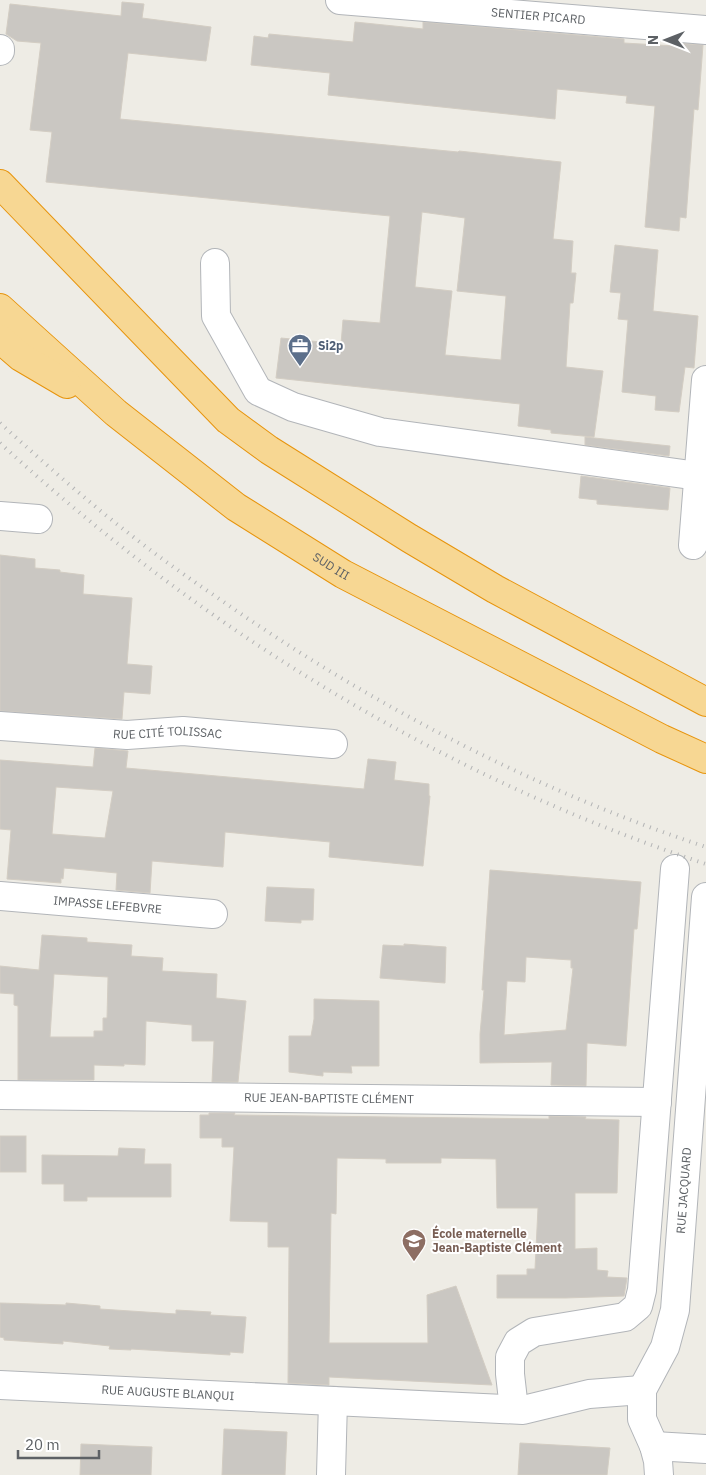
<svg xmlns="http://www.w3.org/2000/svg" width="706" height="1475" font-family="'IBM Plex Sans',sans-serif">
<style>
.building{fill:#cac7c2;stroke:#d3cdc3;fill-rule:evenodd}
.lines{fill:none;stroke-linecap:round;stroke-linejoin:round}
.minor-casing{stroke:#b2b5b9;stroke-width:30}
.highway-casing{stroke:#e7940c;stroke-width:30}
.minor{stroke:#fff;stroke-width:28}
.highway{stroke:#f7d793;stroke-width:28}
.rail{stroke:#b3b4b5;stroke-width:4;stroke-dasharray:1 6;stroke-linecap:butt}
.labels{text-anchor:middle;stroke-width:4;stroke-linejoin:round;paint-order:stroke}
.street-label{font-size:12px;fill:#5d6165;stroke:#fff}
.service-label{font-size:12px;font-weight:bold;fill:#4e5e75;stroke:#fff;text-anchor:start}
.education-label{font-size:12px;font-weight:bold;fill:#785e54;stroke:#fff;text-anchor:start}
</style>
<rect width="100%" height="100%" fill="#eeece5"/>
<g class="building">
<path d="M122,2L144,4L142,18L211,27L206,61L128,53L120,119L458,152L459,151L561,162L553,239L573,241L571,273H576L573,303H570L566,367L603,371L594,437L551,433V430L518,426L520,404L276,378L281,338L341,344L343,320L380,323L390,216L46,182L52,132L30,130L41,43L17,41L6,34L10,4L121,16ZM422,212L465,218L457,291L506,296L501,360L445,355L452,291L415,287Z"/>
<polygon points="355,22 423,29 423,22 624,39 624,43 675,46 675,43 703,45 698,110 694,109 686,218 680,217 679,231 645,227 655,106 626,103 627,96 557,89 555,119 328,95 330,73 251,65 254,36 268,38 269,34 353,42"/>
<polygon points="615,245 658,250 653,311 698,316 694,368 685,367 679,412 655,410 656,396 622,392 628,320 618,319 621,293 610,292"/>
<polygon points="585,437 670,446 669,456 585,445"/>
<polygon points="581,476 670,488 668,510 597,504 597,500 579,498"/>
<polygon points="0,555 35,559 35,568 60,570 60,572 84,575 83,594 132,598 127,664 152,666 150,694 124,692 122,719 0,711"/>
<path d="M95,748L128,751L126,768L364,789L368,759L396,762L394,780L429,784V796H430L423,866L329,857L330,842L225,832L223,867L152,861L150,893L116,890L117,873L64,868L63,879L61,878V883L7,879L11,830L0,829V760L93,767ZM56,787L113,791L105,838L52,834Z"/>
<path d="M490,870L641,882L637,929H634L626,1046L587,1043L586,1086L551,1085L552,1062L480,1063V1034L484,990H482ZM526,957L571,960V968H573L566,1030L504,1035L507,981L525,982Z"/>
<polygon points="267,887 314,889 313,920 301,920 301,923 265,921"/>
<path d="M42,935L87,938V942L132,945L131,956L163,958L162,971L217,974L216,998L246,1001L238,1082H212L214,1041H192V1025L146,1021L145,1065L124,1064V1066L94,1065V1080H18V1006L14,1005V994L0,993V966L39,970ZM54,974L108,977L107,1018H103V1031H94V1037H50Z"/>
<polygon points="404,944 446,947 445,983 380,978 383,945 404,946"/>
<polygon points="314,999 379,1001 379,1066 351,1066 352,1073 323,1072 323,1076 289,1072 289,1036 311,1036 314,1019"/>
<polygon points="209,1113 235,1113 234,1115 549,1119 549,1116 586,1117 585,1119 619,1120 617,1193 575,1193 575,1249 597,1248 597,1270 608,1271 607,1277 627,1278 624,1296 565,1298 497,1298 497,1275 527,1275 527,1269 535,1269 538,1208 497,1208 496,1159 441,1158 441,1163 386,1163 386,1159 337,1158 336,1214 331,1213 329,1343 428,1343 427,1295 456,1286 492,1385 329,1377 329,1385 288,1383 289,1247 268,1247 268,1222 230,1221 234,1147 222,1147 222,1138 200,1138 200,1115 209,1115"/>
<rect x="0" y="1136" width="26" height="36"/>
<polygon points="119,1148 145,1149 144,1164 171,1164 171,1197 87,1197 87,1201 64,1201 64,1184 42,1184 42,1155 118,1156"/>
<polygon points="0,1303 66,1305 66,1303 100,1306 100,1309 176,1314 176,1310 211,1312 210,1315 246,1317 243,1353 230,1352 230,1355 131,1349 131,1350 109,1349 110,1346 63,1341 63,1344 4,1340 4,1338 0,1337"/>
<polygon points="224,1429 287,1432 285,1475 222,1475"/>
<polygon points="520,1443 610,1448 607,1475 518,1475"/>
<polygon points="81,1444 152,1447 151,1475 80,1475"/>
</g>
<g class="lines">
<defs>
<g id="minor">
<path id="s1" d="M340,0L706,30"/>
<polyline points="0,49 0,51"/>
<polyline points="215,263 216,316 258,391 293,407 380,432 698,476"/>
<polyline points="0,516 38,519"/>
<polyline points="693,545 706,380"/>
<path id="s2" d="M0,726L127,735L183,731L333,744"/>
<path id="s3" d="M0,896L213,914"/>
<path id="s4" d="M0,1095L657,1102"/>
<path id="s5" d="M0,1385L523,1410L589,1394L642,1390"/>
<polyline points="514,1409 510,1374 510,1357 518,1342 534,1332 625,1317 638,1306 642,1290 675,869"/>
<polyline points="654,1446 706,1449"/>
<polyline points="331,1475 333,1401"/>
<path id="s6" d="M659,1475L658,1461L654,1446L642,1419V1390L665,1347L675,1310L706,897"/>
</g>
<g id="highway">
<polyline points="0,184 228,420 269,450 409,538 495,589 706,702"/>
<path id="s7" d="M0,308L116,413L236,507L343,574L662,739L706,759"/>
<polyline points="0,339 21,357 67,384"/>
</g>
</defs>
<use href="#minor" class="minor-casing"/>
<use href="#highway" class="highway-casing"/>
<use href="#minor" class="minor"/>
<use href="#highway" class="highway"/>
<g class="rail">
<path d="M0,423C44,463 89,503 136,539C163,560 190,579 218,598C368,703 532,789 706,847"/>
<path d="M0,443C203,630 443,777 706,864"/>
</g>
</g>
<defs>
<symbol id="office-pin" viewBox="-11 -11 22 30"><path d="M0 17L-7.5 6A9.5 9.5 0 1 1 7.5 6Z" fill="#5c6f8a" stroke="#fff"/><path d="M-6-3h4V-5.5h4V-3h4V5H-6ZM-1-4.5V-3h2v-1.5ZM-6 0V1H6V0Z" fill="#fff"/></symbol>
<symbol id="school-pin" viewBox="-11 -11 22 30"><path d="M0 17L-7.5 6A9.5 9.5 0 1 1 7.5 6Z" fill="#8d6e63" stroke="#fff"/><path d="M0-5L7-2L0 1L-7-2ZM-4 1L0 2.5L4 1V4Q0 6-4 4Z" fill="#fff"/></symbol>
</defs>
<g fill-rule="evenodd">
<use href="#office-pin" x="286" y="332" width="28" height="38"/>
<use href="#school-pin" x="400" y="1227" width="28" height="38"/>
</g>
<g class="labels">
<g class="street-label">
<text dy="4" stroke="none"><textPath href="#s1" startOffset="199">SENTIER PICARD</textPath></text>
<text dy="4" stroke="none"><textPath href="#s7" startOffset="421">SUD III</textPath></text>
<text dy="4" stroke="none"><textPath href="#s2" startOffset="168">RUE CITÉ TOLISSAC</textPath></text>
<text dy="4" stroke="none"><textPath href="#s3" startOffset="108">IMPASSE LEFEBVRE</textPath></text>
<text dy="4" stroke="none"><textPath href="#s4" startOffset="329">RUE JEAN-BAPTISTE CLÉMENT</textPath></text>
<text dy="4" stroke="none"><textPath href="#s6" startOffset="295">RUE JACQUARD</textPath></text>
<text dy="4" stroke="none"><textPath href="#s5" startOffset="168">RUE AUGUSTE BLANQUI</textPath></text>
</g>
<g class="service-label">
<text x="318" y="350">Si2p</text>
</g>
<g class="education-label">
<text x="432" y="1238">École maternelle<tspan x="432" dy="14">Jean-Baptiste Clément</tspan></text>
</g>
</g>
<g transform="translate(666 40) rotate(270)" stroke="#ffffff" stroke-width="4" paint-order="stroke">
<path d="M0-4L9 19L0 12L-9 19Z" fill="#5d6165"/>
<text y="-8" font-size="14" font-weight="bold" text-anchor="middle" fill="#5d6165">N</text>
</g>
<path d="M18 1450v8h81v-8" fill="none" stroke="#5d6165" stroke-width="2.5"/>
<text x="25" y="1450" font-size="15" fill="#5d6165" stroke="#ffffff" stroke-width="4" paint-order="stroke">20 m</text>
</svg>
